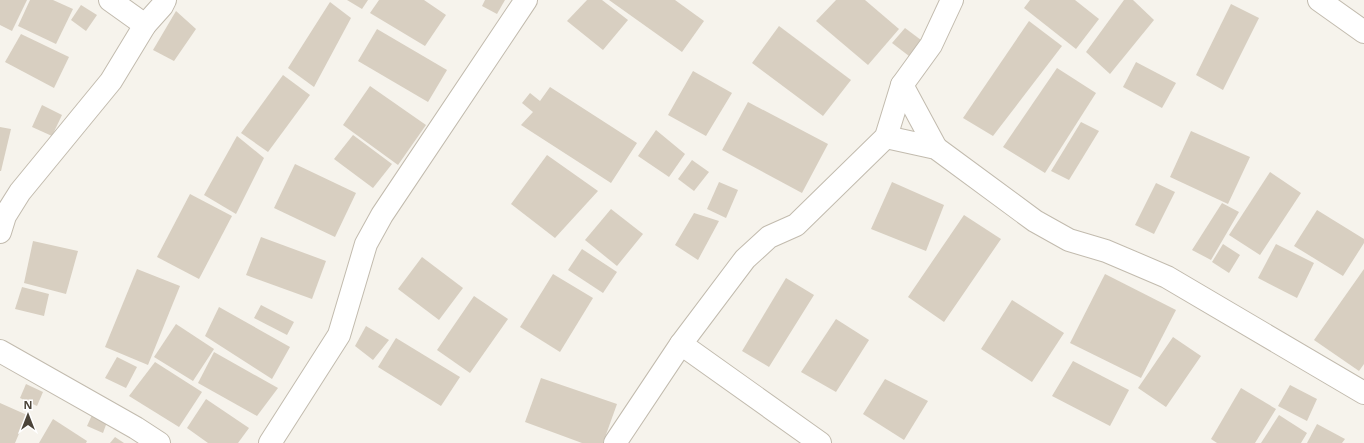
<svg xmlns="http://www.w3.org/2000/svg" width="1364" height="443" font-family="'Noto Sans',sans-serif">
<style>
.building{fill:#d8cfc1}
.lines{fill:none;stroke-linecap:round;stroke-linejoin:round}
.street-casing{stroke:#c2bbae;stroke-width:24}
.street{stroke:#fff;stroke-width:22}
</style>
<rect width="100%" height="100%" fill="#f6f3ec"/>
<g class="building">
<polygon points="0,0 27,0 12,31 0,25"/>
<polygon points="30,0 53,0 73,9 56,44 18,26"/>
<polygon points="347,0 368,0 362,9"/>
<polygon points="379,0 424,0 446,15 425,46 370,13"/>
<polygon points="485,0 505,0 497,14 482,6"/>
<polygon points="587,0 602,0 628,20 603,50 567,21"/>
<polygon points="609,0 675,0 704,21 682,52"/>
<polygon points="836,0 865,0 899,29 868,65 816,21"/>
<polygon points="1030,0 1075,0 1099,19 1076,49 1024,8"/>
<polygon points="1124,0 1133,0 1154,20 1110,74 1086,52"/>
<polygon points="330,2 351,18 314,87 288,68"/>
<polygon points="1231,4 1259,18 1223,90 1196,75"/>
<polygon points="81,5 97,15 86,31 71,20"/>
<polygon points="176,11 196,29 174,61 153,50"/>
<polygon points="1029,21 1062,46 993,136 963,118"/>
<polygon points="779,26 851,80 823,116 752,63"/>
<polygon points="905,28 921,40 909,56 892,43"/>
<polygon points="377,29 447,70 428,102 358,61"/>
<polygon points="21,34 69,57 54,88 5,62"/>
<polygon points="1136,62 1176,83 1162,108 1123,87"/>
<polygon points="1057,68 1096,93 1045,173 1003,147"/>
<polygon points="693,71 732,93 706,136 668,115"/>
<polygon points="283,75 310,95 268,152 241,133"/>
<polygon points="370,86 426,125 398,165 343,125"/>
<polygon points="550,87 637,143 611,183 521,125 533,112 522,103 530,93 540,101"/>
<polygon points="748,102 828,144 802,193 722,150"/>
<polygon points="42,105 62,115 52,136 32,127"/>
<polygon points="1081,122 1099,131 1069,180 1051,171"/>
<polygon points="0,127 11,129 1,171 0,171"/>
<polygon points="656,130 685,154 669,177 638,156"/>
<polygon points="1191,131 1250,157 1228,204 1170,177"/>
<polygon points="353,135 392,164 373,188 334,159"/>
<polygon points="237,136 264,158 236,214 204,195"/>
<polygon points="547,155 598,191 555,238 511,204"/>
<polygon points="692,160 709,172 694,191 678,179"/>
<polygon points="295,164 356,193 335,237 274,208"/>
<polygon points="1270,172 1301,193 1260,255 1229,235"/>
<polygon points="719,182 738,190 726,218 707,209"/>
<polygon points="892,182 944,205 926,251 871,229"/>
<polygon points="1156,183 1175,192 1154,234 1135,225"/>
<polygon points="190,194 232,216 199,279 157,257"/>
<polygon points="1222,203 1239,212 1211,260 1192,250"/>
<polygon points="611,209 643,234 617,266 585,240"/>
<polygon points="1317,210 1364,239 1364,243 1343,276 1294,246"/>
<polygon points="694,213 719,221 698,260 675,245"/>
<polygon points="964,215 1001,239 944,322 908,297"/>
<polygon points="261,237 326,261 312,299 246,275"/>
<polygon points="33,241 78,251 66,294 24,283"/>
<polygon points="1223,244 1240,255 1229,273 1212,262"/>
<polygon points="1276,244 1314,263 1297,298 1258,278"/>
<polygon points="582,249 617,272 603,293 568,270"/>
<polygon points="422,257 463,288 439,320 398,289"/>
<polygon points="137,269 180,286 148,365 105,347"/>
<polygon points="1364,269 1364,364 1359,371 1314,340"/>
<polygon points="553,274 593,298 560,352 520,327"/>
<polygon points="1105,274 1176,310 1141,378 1070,343"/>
<polygon points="786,278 814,295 769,367 742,351"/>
<polygon points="22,287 49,294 44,316 15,309"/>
<polygon points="474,296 508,319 470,373 437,350"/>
<polygon points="1012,300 1064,333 1032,382 981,349"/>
<polygon points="261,305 294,322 287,335 254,318"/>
<polygon points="219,307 290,347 272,379 205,336"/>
<polygon points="836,319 869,340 836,392 801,372"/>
<polygon points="176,324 214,349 193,381 154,357"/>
<polygon points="366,326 389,340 373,360 355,346"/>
<polygon points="1173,337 1201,356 1166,407 1138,388"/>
<polygon points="396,338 460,377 441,406 378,367"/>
<polygon points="214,352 278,388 257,416 198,383"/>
<polygon points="117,357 137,367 126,388 105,378"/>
<polygon points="1073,361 1129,390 1110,426 1052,396"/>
<polygon points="155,362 202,392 179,427 129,396"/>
<polygon points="541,378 617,404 603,443 582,443 525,422"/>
<polygon points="885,379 928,401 904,440 863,414"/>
<polygon points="26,384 43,392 37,406 20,398"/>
<polygon points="1290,385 1317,399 1307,421 1278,406"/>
<polygon points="1241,388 1276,409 1255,443 1217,443 1211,439"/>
<polygon points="206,399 249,428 238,443 208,443 187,428"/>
<polygon points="0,403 27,415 15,443 0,443"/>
<polygon points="92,415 107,422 103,433 87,426"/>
<polygon points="1279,415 1307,433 1301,443 1261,443"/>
<polygon points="53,419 87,441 86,443 39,443"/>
<polygon points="1317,424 1345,439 1342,443 1307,443"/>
<polygon points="115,437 124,443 110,443"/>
</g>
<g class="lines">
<defs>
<g id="street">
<polyline points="110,0 145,25"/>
<polyline points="1319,0 1364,32"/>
<polyline points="902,85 936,148"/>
<polyline points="886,137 936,148 1035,221 1069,240 1106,251 1167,277 1364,393"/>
<polyline points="0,232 5,216 20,192 111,81 145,25 162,6 165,0"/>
<polyline points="681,344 820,443"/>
<polyline points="0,351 136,428 159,443"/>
<polyline points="270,443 339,335 366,244 382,215 526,0"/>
<polyline points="615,443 681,344 745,259 769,237 796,225 886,137 902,85 931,45 952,0"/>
</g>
</defs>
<use href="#street" class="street-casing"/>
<use href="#street" class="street"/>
</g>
<g transform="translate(28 415)" stroke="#ffffff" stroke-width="3" paint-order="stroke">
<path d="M0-3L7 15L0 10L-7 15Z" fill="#4b4439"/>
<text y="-6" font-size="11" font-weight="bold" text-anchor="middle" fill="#4b4439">N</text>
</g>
</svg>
